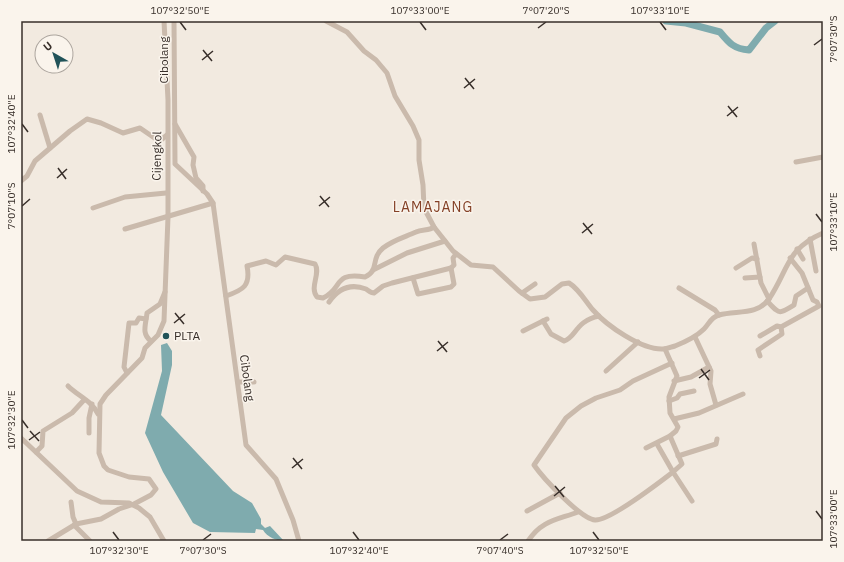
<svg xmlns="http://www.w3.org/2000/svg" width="844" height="562" font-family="'IBM Plex Sans',sans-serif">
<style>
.water{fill:#7fabae}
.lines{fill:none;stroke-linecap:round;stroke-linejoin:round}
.river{stroke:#7fabae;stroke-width:7}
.minor{stroke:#cabaac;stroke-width:5}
.ticks{fill:none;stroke:#382f2a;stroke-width:1.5}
.poi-dot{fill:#215359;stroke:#faf4ec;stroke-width:1.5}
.labels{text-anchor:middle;stroke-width:3;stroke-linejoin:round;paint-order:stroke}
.street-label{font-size:12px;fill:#382f2a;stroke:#faf4ec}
.poi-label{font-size:12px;fill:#382f2a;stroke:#faf4ec;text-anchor:start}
.quarter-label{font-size:14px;letter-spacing:1px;fill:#844026;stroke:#faf4ec}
.neatline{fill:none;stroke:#382f2a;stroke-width:1.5}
.ticks-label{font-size:10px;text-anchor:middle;fill:#382f2a}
</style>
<rect width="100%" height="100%" fill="#f2eae0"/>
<path class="water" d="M167,343L172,351V365L161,415L233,491L252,503L261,519V524L265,528L270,526L284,541C277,541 267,537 263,530L256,529L255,533L210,532L193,523L163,472L145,433L162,371L161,345Z"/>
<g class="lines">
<path class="river" d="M666,21L686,23L720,32C729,43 734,49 749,50L766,28L775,21"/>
<g class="minor">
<polyline points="174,21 175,164 207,194 213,203 246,445 276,479 293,520 299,541"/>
<path d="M326,21L347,32L364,51L376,60L387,73L395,96L413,126L419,140V160L423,185L424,208L434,227L453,251L471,265L493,267L519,291L530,299L545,297L562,284L569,283C579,289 586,302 593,310C607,326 642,350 663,349C667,349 671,347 675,346C685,342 696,337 704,329C709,324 711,317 719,315C736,310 757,316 769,299C789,269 786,249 823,233"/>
<polyline points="40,115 50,148"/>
<polyline points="175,124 194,157 193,165 196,178 203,186 203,191"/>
<polyline points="796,162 823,157"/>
<polyline points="21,181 27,176 35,161 70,131 87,119 101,123 123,133 140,128 156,139 161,140 167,135"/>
<polyline points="93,208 125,197 166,193"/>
<polyline points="125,229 213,203"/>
<polyline points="810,239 816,271"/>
<polyline points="754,244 761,283 769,299"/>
<polyline points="797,249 803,259"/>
<polyline points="736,268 752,258 757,259"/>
<polyline points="373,270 407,253 445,241"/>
<polyline points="413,278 418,294 451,287 454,284 451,268"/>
<polyline points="745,278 760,277"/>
<polyline points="679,288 715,310 719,315"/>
<polyline points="522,293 535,284"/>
<path d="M226,296C243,290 251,286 247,266L266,261L276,265L285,257L315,264C321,274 309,287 317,297L323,298C344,288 332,272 365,277C380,270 370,259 383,248C393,240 405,237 416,232C422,229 429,231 434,227"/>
<path d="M767,301C780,314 778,315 794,305L796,296L808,288"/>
<path d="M329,302C338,289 350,283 366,289C369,291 371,293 374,293L383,286L392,283L451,268L454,265L453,258L456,254"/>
<path d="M543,321L551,334L564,341C576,338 575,321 599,316"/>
<polyline points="781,327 819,306 817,302 813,300 802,273 790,258"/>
<polyline points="523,331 547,319"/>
<polyline points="695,337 711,371 710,384 716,405"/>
<path d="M151,341C141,334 146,324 147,313L160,304L165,292"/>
<polyline points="665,349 677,376 669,397 670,413 678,427 676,431 670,436 682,464 673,472 692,501"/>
<polyline points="760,356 758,350 782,334 781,327 777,326 760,336"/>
<polyline points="606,371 638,342"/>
<polyline points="127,373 124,367 129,323 136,323 139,318 146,319"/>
<polyline points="674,381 691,377 709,367"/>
<polyline points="238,382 254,382"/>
<path d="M68,386C78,396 92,401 98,414"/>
<polyline points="669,401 677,398 680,394 694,391"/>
<polyline points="674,419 699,413 743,394"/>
<polyline points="89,433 89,418 92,404"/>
<polyline points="21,438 77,491 101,502 129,503 139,508 150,517 164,541"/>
<path d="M657,444L673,472C660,482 609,521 595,520C581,519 543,478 534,465L566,418L581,406L596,398L620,390L633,381L672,363"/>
<polyline points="646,448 670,436"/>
<polyline points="36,452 42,446 43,431 72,413 84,400"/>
<polyline points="678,456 716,444 717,439"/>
<polyline points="71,502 73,517 76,524"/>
<polyline points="527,511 560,493"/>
<polyline points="74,525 90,541"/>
<polyline points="48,541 76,524 101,519 119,509 134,504 151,495 156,489 149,479 129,477 108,470 104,466 99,453 100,404 106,395 142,358 145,348 158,335 164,321 168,217 168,100 164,21"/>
<path d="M528,541C542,520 557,520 578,512"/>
</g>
</g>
<path class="ticks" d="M180,22L186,30M420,22L426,30M660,22L666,30M538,28L546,22M814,45L822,39M203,50L212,61M202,60L213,51M465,78L474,89M464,88L475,79M728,106L737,117M727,116L738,107M22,124L28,132M58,168L66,179M57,178L67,169M320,196L329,207M22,206L30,199M319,206L330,197M816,214L822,222M583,223L592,234M582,233L593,224M175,313L184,324M174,323L185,314M438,341L447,352M437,351L448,342M701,369L709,380M699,378L710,370M22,420L28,428M30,431L39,441M29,440L40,432M293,458L302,469M292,468L303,459M555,486L564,497M554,496L565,487M816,511L822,519M113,532L119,540M353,532L359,540M593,532L599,540M203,540L211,534M500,540L508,534"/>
<circle class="poi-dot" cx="166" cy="336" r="4"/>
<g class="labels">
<g class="street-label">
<text transform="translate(164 60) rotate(-90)" y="4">Cibolang</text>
<text transform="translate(157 156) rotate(-89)" y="4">Cijengkol</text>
<text transform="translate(247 378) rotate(82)" y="4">Cibolang</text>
</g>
<g class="poi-label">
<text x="174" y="340">PLTA</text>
</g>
<g class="quarter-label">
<text x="433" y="212">LAMAJANG</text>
</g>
</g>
<rect width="844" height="562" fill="none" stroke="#faf4ec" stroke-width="44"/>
<g transform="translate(54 54) rotate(321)"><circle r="19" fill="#faf4ec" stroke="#aca59e"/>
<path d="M0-3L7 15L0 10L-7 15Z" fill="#215359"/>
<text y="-6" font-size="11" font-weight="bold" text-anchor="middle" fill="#382f2a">U</text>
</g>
<rect x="22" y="22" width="800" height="518" class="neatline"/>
<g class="ticks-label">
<text x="180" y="14">107°32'50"E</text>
<text x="420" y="14">107°33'00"E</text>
<text x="546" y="14">7°07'20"S</text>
<text x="660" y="14">107°33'10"E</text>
<text transform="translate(833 39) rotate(-90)" y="4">7°07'30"S</text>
<text transform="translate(11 124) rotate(-90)" y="4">107°32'40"E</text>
<text transform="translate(11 206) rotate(-90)" y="4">7°07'10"S</text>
<text transform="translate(833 222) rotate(-90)" y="4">107°33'10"E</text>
<text transform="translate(11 420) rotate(-90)" y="4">107°32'30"E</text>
<text transform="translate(833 519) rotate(-90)" y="4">107°33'00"E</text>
<text x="119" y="554">107°32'30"E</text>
<text x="203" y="554">7°07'30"S</text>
<text x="359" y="554">107°32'40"E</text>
<text x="500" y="554">7°07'40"S</text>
<text x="599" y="554">107°32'50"E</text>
</g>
</svg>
